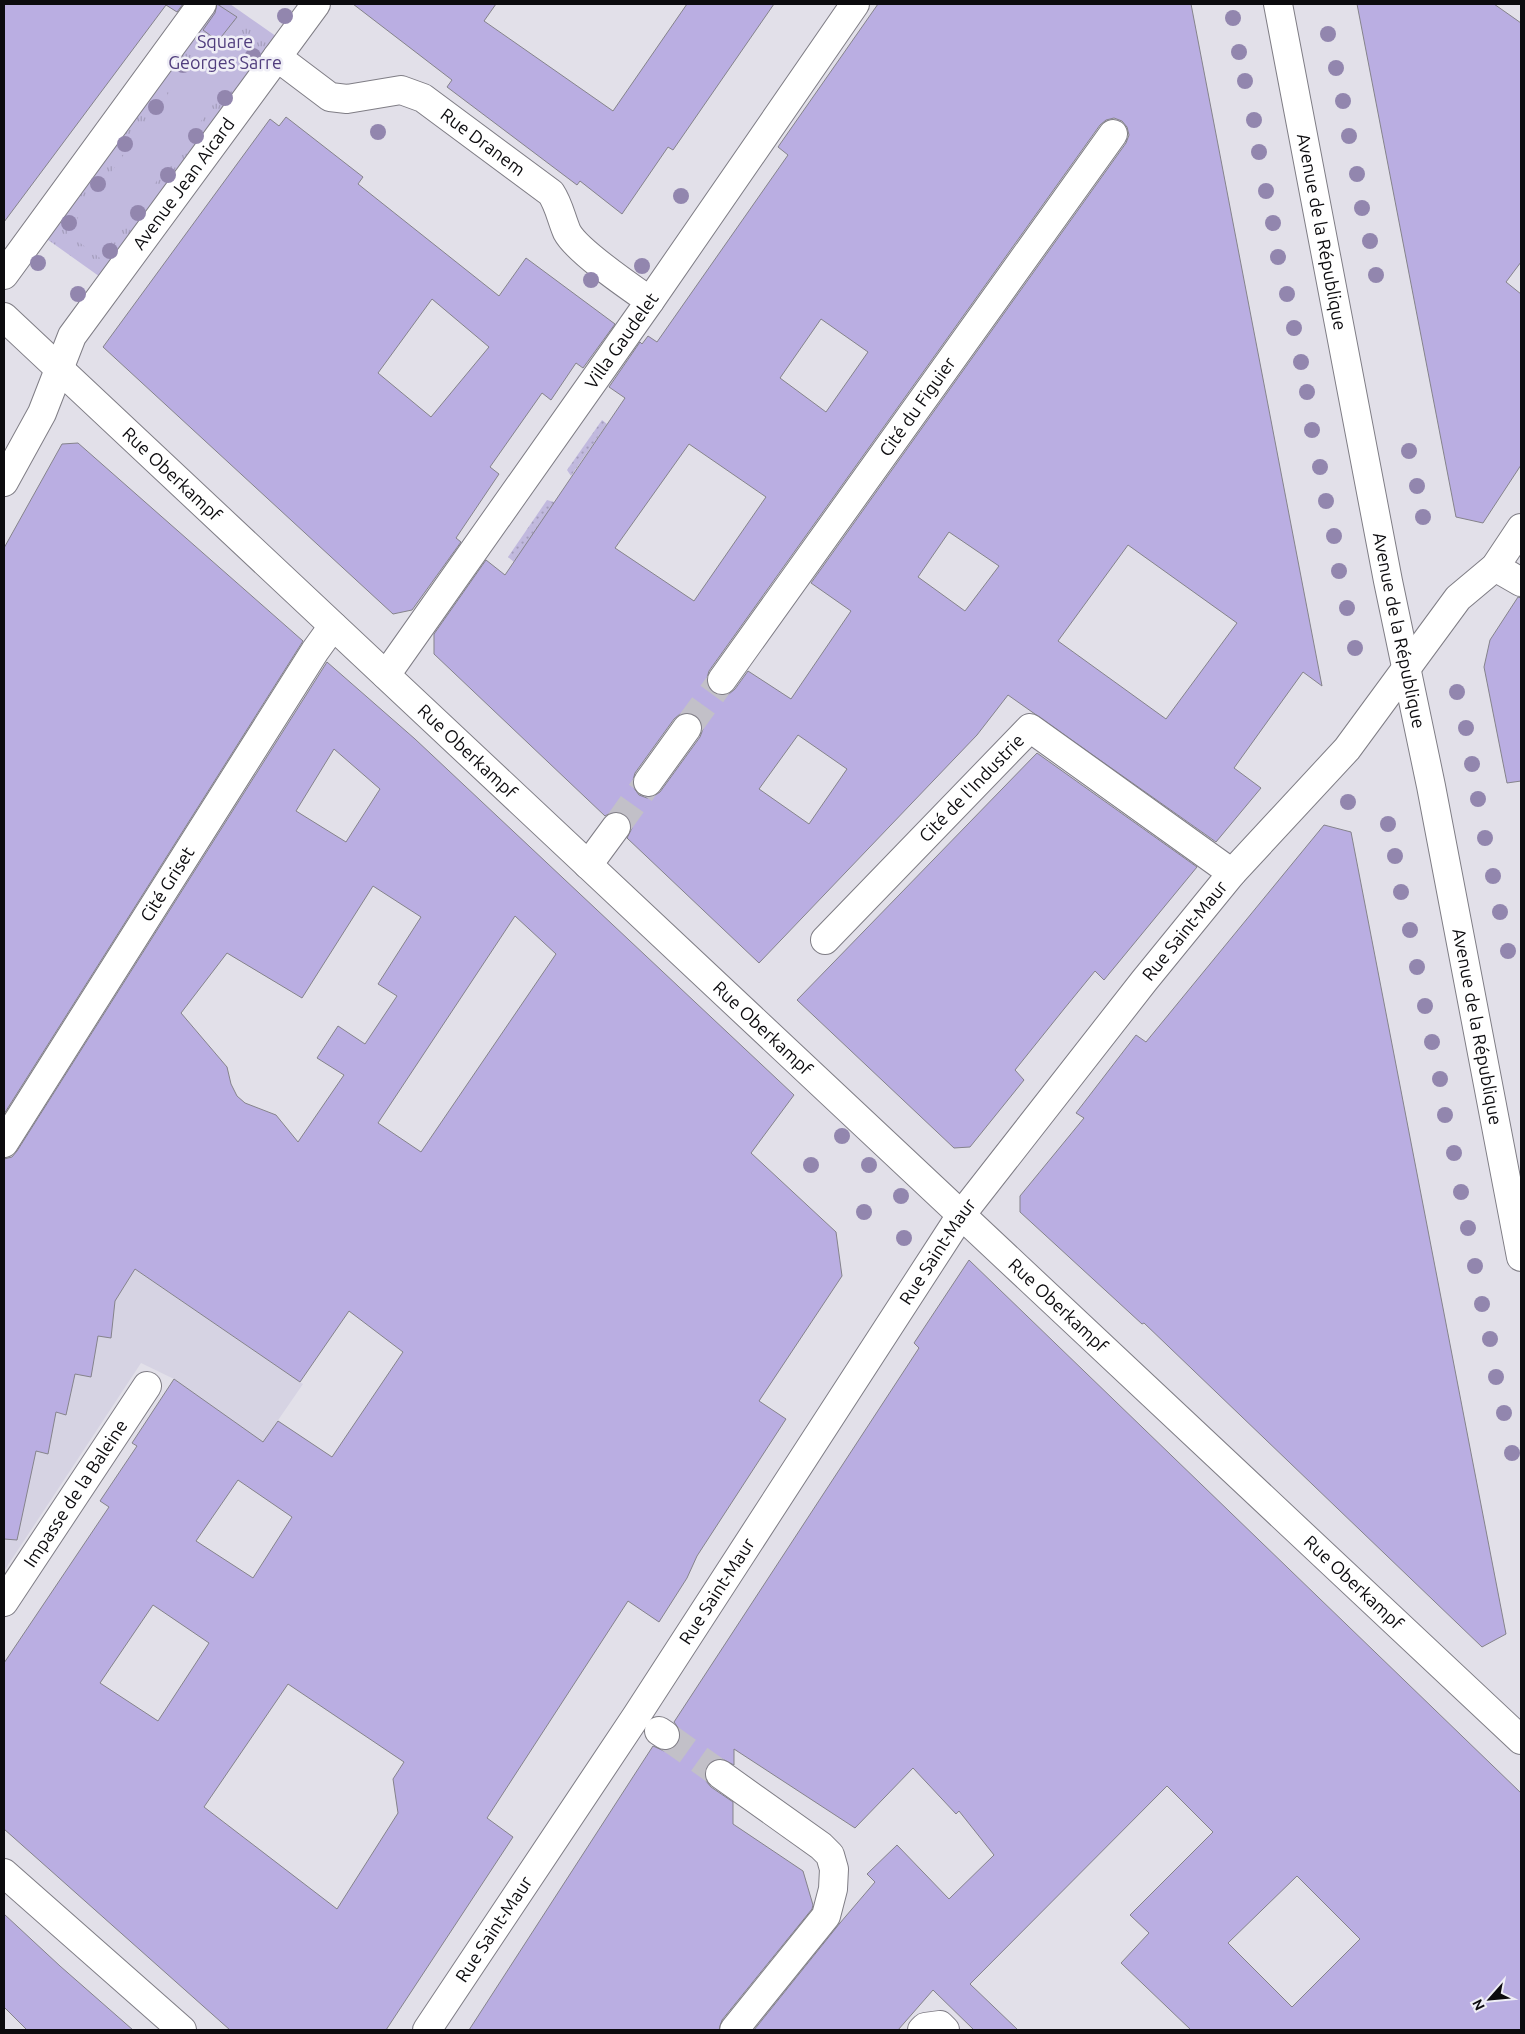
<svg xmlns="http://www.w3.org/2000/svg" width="1525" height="2034" font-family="Ubuntu,sans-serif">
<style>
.built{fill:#d6d3e3}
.grass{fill:url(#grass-dots)}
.park{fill:url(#park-tufts)}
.pitch{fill:#c1b9de}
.building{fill:#baaee2;stroke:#85838b;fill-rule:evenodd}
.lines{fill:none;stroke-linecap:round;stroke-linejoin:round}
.minor-tunnel{stroke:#c2c0c8;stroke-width:28;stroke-dasharray:28 14;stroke-linecap:butt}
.minor-casing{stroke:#7f7d85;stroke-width:30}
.major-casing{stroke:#7f7d85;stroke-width:30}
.minor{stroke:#fff;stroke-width:28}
.major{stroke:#fff;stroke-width:28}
.tree{fill:#9286ae}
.labels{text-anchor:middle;stroke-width:5;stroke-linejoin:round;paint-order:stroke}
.park-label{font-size:18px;fill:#503d7d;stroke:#efeef6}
.street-label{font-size:18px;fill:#0c0b0e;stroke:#efeef6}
</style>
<defs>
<pattern id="grass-dots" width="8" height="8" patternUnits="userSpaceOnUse" patternTransform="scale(1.25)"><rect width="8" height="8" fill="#c1b9de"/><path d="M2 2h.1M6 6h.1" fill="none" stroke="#a59ebd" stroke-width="1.8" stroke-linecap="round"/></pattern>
<pattern id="park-tufts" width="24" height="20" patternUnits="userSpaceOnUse" patternTransform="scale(1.25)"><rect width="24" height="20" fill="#c1b9de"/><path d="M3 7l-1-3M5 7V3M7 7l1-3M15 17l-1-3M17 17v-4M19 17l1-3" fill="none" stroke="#a59ebd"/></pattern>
</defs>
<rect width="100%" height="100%" fill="#e2e0e9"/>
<polygon class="built" points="93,1241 303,1384 263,1442 174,1379 141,1363 4,1571 4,1382"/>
<g class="grass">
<polygon points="602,420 607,424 571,476 567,470"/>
<polygon points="547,500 554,502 554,504 514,562 508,557"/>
</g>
<polygon class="park" points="215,4 230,4 280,39 103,279 44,237"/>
<polygon class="pitch" points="210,36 246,60 100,258 67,233"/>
<g class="building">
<polygon points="4,4 183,4 177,12 166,5 4,222"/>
<polygon points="217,4 237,17 218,41 203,30 215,13"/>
<polygon points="353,4 496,4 484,21 613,111 687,4 774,4 673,150 668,147 622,214 580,181 577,185 447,87 452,80"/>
<path d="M878,4H1191L1322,686L1303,672L1234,768L1261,788L1216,842L1008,695L977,735L759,963L627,838L632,828L630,821L626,815L617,811L610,813L605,816L434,654V634L486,560L505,575L625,398L609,387L640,342L642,344L648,336L657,342L788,155L778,147ZM1114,118L1122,121L1127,127L1129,135L1126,143L811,583L851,611L791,699L748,671L735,689L729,694L721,696L713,693L708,686L707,678L709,671L1100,125L1106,120ZM821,319L868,352L826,412L780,378ZM689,444L766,497L694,601L615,548ZM949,532L999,566L965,611L918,577ZM1128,545L1237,623L1166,719L1058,641ZM688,712L696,715L701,721L703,729L700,737L660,792L654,796L647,798L639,795L634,788L633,780L635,773L674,719L680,714ZM798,735L847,769L809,824L759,789Z"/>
<polygon points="1357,4 1494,4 1521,23 1521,262 1506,282 1521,294 1521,465 1483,523 1456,517"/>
<path d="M286,117L363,177L358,184L499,296L526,258L615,324L583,368L576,363L551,400L542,393L490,467L499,474L456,538L461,542L412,610L393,614L103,347L270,119L279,126ZM432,299L489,347L431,417L378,373Z"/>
<polygon points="78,443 303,641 4,1114 4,548 62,444"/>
<polygon points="1518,597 1521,598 1521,781 1507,783 1484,667 1490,640"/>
<path d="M327,662L415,739L794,1095L751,1153L836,1232L842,1276L759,1401L786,1419L697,1556L687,1578L659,1622L628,1601L487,1818L513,1837L386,2030H230L4,1829V1663L109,1507L100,1501L137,1446L132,1443L174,1379L263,1442L278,1421L332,1457L403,1352L349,1311L300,1382L135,1269L115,1301L111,1338L98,1336L91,1377L75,1374L66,1415L56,1412L48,1454L36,1451L17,1540L4,1539V1159L12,1157L17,1151ZM334,749L380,789L346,842L296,811ZM373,886L421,917L378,984L397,996L365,1044L338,1026L317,1058L344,1075L298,1142L276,1115L245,1103L237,1096L231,1084L227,1067L181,1013L227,953L302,998ZM515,916L556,954L421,1152L378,1123ZM238,1480L292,1517L253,1578L196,1541ZM153,1605L209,1643L158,1721L100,1683ZM288,1684L404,1762L393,1779L398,1813L337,1909L204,1807Z"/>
<polygon points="1037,753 1197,867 1104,980 1095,971 1064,1009 1015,1070 1024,1080 970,1147 954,1148 797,1000"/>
<polygon points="1324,825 1351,832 1506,1634 1482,1647 1144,1323 1142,1324 1020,1212 1020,1196 1084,1118 1076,1113 1136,1035 1146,1042"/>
<path d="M969,1260L1521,1793V2030H1191L1121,1963L1149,1933L1130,1915L1213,1832L1167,1786L970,1984L1018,2030H974L933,1990L898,2030H754L840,1923L875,1882L867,1874L897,1845L949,1899L994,1855L959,1811L956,1814L913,1768L855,1828L734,1749V1765L722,1759L713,1760L707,1765L705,1772L706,1781L711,1787L733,1802V1824L803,1871L813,1905L812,1909L722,2020L719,2030H469L653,1746L664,1751L672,1749L678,1743L680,1736L679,1729L674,1722L919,1348L914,1343ZM1297,1876L1360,1939L1292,2007L1228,1943Z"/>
<polygon points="4,1914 60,1966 133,2030 27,2030 4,2007"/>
</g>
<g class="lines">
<g class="minor-tunnel">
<polyline points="687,728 722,680"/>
<polyline points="616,827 648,782"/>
<polyline points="665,1735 720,1774"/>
</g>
<defs>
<g id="minor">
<path id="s1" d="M277,57L330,97L347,99L401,90L423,98L551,193C559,205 561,218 567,232C577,251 630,287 650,301"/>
<polyline points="4,275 202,4"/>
<path id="s2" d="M4,317L1521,1740"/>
<path id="s3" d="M4,482L42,413L72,336L316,4"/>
<polyline points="1495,567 1521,582"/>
<path id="s4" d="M386,675L650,301L855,4"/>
<path id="s5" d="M722,680L1113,134"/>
<polyline points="648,782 687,728"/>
<polyline points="588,865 616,827"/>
<path id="s6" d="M825,940L1030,728L1232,873"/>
<path id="s7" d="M4,1143L315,651L333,626"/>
<path id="s8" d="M4,1602L147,1386"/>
<polyline points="659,1731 665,1735"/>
<polyline points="720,1774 821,1846 830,1855 834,1869 833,1889 826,1916 734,2030"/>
<polyline points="4,1873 182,2030"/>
<path id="s9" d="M427,2030L637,1715L961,1215L1144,981L1232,873L1347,749L1458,598L1495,567L1521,528"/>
<polyline points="922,2030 925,2027 940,2025 945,2030"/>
</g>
<g id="major">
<path id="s10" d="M1278,4L1388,581L1431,786L1521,1257"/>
</g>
</defs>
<use href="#minor" class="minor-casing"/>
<use href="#major" class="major-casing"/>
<use href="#minor" class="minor"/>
<use href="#major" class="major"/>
</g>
<g class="tree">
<circle cx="285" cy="16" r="8"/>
<circle cx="1233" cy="18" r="8"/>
<circle cx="1328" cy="34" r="8"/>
<circle cx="1239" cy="52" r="8"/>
<circle cx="253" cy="56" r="8"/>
<circle cx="183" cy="65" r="8"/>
<circle cx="1336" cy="68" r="8"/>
<circle cx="1245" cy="81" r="8"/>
<circle cx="225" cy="98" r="8"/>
<circle cx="1343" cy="101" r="8"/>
<circle cx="156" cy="107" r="8"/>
<circle cx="1254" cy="120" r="8"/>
<circle cx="378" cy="132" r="8"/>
<circle cx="196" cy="136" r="8"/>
<circle cx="1349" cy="136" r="8"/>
<circle cx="125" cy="144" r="8"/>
<circle cx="1259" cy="152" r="8"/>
<circle cx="1357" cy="174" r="8"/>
<circle cx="168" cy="175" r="8"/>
<circle cx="98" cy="184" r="8"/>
<circle cx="1266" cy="191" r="8"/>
<circle cx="681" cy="196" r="8"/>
<circle cx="1362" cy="208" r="8"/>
<circle cx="138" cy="213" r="8"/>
<circle cx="69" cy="223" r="8"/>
<circle cx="1273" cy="223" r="8"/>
<circle cx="1370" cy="241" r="8"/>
<circle cx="110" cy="251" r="8"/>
<circle cx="1278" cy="257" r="8"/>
<circle cx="38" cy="263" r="8"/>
<circle cx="642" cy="266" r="8"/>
<circle cx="1376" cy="275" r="8"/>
<circle cx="591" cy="280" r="8"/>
<circle cx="78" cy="294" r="8"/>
<circle cx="1287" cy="294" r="8"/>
<circle cx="1294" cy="328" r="8"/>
<circle cx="1301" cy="362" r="8"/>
<circle cx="1307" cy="392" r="8"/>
<circle cx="1312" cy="430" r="8"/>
<circle cx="1409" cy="451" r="8"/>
<circle cx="1320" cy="467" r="8"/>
<circle cx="1417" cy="486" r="8"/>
<circle cx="1326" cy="501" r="8"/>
<circle cx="1423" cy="517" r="8"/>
<circle cx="1334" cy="536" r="8"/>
<circle cx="1339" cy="571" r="8"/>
<circle cx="1347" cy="608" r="8"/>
<circle cx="1355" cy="648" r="8"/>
<circle cx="1457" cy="692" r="8"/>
<circle cx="1466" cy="728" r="8"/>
<circle cx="1472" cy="764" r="8"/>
<circle cx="1478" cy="799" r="8"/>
<circle cx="1348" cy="802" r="8"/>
<circle cx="1388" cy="824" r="8"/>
<circle cx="1485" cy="838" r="8"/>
<circle cx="1395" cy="856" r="8"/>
<circle cx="1493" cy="876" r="8"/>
<circle cx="1401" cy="892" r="8"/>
<circle cx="1500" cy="912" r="8"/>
<circle cx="1410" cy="930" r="8"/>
<circle cx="1508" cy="951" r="8"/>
<circle cx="1417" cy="967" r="8"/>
<circle cx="1425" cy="1006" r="8"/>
<circle cx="1432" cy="1042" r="8"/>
<circle cx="1440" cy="1079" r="8"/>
<circle cx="1445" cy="1115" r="8"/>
<circle cx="842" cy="1136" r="8"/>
<circle cx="1454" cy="1153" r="8"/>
<circle cx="811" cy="1165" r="8"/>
<circle cx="869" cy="1165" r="8"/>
<circle cx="1461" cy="1192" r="8"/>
<circle cx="901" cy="1196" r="8"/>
<circle cx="864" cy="1212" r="8"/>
<circle cx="1468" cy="1228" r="8"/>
<circle cx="904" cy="1238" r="8"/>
<circle cx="1475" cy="1266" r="8"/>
<circle cx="1482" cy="1304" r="8"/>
<circle cx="1490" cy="1339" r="8"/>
<circle cx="1496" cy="1377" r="8"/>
<circle cx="1504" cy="1413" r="8"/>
<circle cx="1512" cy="1453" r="8"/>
</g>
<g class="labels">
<g class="park-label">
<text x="225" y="48">Square<tspan x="225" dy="21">Georges Sarre</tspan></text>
</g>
<g class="street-label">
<text dy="6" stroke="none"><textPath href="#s1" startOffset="236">Rue Dranem</textPath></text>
<text dy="6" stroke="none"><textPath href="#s3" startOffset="350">Avenue Jean Aicard</textPath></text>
<text dy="6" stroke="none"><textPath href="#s10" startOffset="232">Avenue de la République</textPath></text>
<text dy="6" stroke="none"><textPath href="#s4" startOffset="409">Villa Gaudelet</textPath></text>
<text dy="6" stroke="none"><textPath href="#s5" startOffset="336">Cité du Figuier</textPath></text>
<text dy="6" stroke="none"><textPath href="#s2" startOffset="230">Rue Oberkampf</textPath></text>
<text dy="6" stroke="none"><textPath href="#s10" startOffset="638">Avenue de la République</textPath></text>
<text dy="6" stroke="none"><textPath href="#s2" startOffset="635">Rue Oberkampf</textPath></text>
<text dy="6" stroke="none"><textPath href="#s6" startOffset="211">Cité de l'Industrie</textPath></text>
<text dy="6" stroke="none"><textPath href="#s7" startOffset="306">Cité Griset</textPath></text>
<text dy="6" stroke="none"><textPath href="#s9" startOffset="1336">Rue Saint-Maur</textPath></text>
<text dy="6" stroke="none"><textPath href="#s10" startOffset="1042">Avenue de la République</textPath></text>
<text dy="6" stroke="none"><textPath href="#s2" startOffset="1040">Rue Oberkampf</textPath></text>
<text dy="6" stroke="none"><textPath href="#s9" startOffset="931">Rue Saint-Maur</textPath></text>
<text dy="6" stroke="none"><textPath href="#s2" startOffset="1445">Rue Oberkampf</textPath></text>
<text dy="6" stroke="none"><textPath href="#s8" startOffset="130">Impasse de la Baleine</textPath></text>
<text dy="6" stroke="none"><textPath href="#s2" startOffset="1850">Rue Oberkampf</textPath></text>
<text dy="6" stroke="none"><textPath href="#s9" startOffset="526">Rue Saint-Maur</textPath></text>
<text dy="6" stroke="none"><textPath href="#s9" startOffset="121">Rue Saint-Maur</textPath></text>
</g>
</g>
<rect width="1525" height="2034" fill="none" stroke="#0c0b0e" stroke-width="10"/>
<g transform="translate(1490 1999) rotate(243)" stroke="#efeef6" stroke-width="4" paint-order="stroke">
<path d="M0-4L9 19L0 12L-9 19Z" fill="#0c0b0e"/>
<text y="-8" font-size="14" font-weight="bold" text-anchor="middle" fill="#0c0b0e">N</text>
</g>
</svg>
